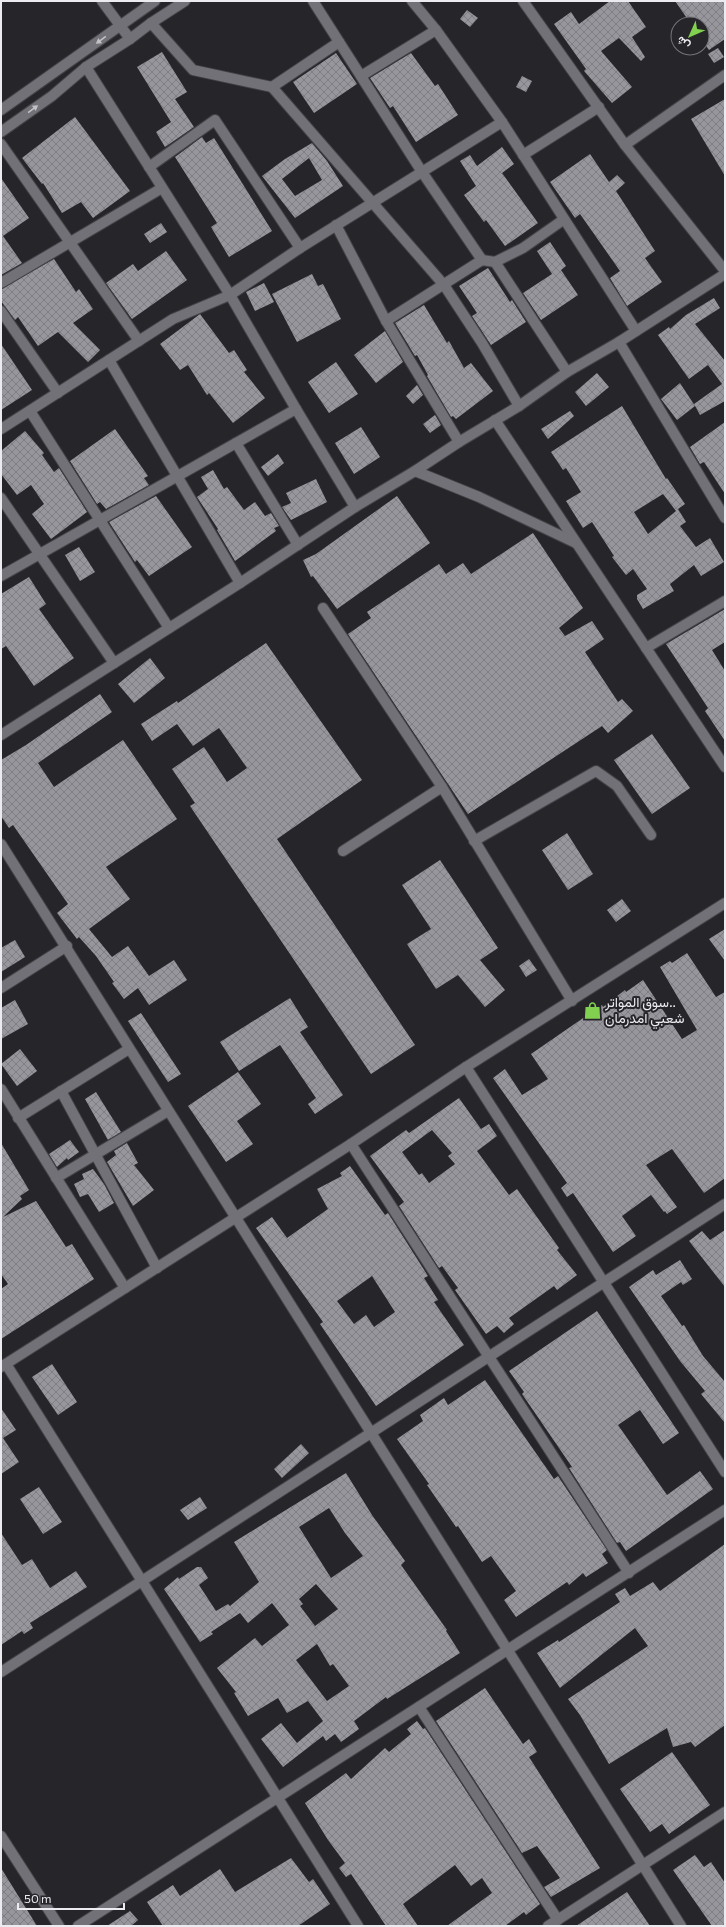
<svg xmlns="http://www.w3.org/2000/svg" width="726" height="1927" font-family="Commissioner,Vazirmatn,sans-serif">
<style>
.building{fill:url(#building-cross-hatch);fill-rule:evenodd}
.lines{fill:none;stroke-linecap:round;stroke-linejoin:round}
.minor-casing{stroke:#434347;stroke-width:12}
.minor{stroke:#717177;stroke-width:10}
.oneway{fill:#c1c1c6}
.labels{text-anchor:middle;stroke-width:4;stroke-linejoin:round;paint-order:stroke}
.poi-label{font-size:14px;fill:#ececf0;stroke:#25252a;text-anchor:start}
</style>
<defs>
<pattern id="building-cross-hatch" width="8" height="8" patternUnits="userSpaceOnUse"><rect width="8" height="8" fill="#96969c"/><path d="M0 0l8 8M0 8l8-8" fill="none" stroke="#7e7e83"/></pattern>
</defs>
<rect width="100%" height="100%" fill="#25252a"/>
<g class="building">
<polygon points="610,1 628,1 646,27 632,37 645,57 641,61 619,38 601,51 632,87 612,103 584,71 586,69 554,24 571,12 579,24"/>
<polygon points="675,1 725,1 725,39 709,50 702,40 702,24 691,24"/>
<polygon points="467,10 478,18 470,27 460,19"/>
<polygon points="718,48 724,57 714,63 708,54"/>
<polygon points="162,52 187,92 175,99 194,127 165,147 156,132 171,122 137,67"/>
<polygon points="336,53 357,84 314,113 293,82"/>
<polygon points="411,53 435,86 438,84 458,115 416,142 393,106 390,108 370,78"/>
<polygon points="522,76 532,81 526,92 516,87"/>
<polygon points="725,99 725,176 691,119"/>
<polygon points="75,117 130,191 93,218 81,202 62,213 43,183 42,184 22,158"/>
<polygon points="202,137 206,143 214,138 272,231 229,257 211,227 217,223 175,157"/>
<path d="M312,143L327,161L343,186L295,218L262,176L285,159ZM309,158L322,180L295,196L282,179Z"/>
<polygon points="502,147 514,164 502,173 538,223 505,246 486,220 484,222 464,195 476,186 460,161 470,155 477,166"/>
<polygon points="590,154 609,182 617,175 625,183 616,191 655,251 645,258 662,282 627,306 610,278 620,271 580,214 575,218 550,182"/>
<polygon points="1,178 29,218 3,236 22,263 1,275"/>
<polygon points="161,223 167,232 150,243 144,234"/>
<polygon points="550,242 566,266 561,270 578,295 541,320 523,293 552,274 537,251"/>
<polygon points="166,251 187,280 132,319 106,283 133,264 138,271"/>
<polygon points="54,259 76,292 79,289 93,309 73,323 100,350 88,362 58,332 38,346 18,317 15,320 1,301 1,289"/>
<polygon points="488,268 510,302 512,300 526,322 491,345 472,316 477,313 459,286"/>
<polygon points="312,274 318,286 323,284 341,319 297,342 272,294"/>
<polygon points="264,283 274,302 255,311 246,292"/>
<polygon points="714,298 720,308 695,324 725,361 725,401 700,415 694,404 722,384 708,365 689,379 658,335 669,327 670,329 686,315"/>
<polygon points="424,305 447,343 449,341 464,368 471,363 493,391 456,419 453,416 451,417 427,376 428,375 417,355 415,356 395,323"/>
<polygon points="200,314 229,353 234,350 247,370 244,372 265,398 233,423 209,393 207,395 188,365 180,370 160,344"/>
<polygon points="385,331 403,362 376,383 354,355"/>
<polygon points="1,344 32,390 1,410"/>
<polygon points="336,362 358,394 329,413 308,382"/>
<polygon points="597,373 609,387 586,406 575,392"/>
<polygon points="680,383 695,406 677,420 661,399"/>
<polygon points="417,385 423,395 413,404 406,396"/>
<path d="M622,406L666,479L667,478L685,504L678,509L686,522L680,526L696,547L710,538L724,562L701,576L694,565L670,584L674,591L643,609L637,599V595L647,589L633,569L626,575L612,557L614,556L592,522L583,528L566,501L581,492L566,468L563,470L551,452ZM663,494L676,511L648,534L634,512Z"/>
<polygon points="570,411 574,416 548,439 541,429"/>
<polygon points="435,415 441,425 430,433 423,424"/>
<polygon points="725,422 725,494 704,462 700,464 690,447"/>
<polygon points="361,427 380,457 354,474 335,443"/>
<polygon points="115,429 148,476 144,478 149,485 106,509 100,502 97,504 70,461"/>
<polygon points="25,431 44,453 42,455 54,472 59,468 87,512 51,539 32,514 44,504 31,485 17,495 1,474 1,451"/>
<polygon points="278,454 284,463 268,476 261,467"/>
<polygon points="213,470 224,489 227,487 244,510 255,502 265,516 271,513 279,526 274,528 276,531 235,561 217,530 218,529 197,497 208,489 201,477"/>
<polygon points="316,479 327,502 291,520 282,507 291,503 286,493"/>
<polygon points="156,496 192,547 149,576 137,560 135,562 109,522"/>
<polygon points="397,496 430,543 337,609 313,576 311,577 303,560 316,554"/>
<polygon points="533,533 583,608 559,628 565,636 592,621 604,639 585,652 618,702 622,699 633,711 608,733 602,726 468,814 348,634 371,618 367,612 439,564 446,574 463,563 471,574"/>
<polygon points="79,547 95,572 80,581 65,555"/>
<polygon points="29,577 46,604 39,609 74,658 34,686 6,646 1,649 1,594"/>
<polygon points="725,609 725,642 712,650 725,671 725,741 705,711 708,708 666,644"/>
<polygon points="266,643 362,780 277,839 415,1045 371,1074 190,806 195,803 172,769 204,747 227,782 247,768 219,728 193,746 177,724 152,741 141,724 177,701 178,703"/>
<polygon points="150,658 165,678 134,703 118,684"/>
<polygon points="100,694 112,712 38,763 54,787 123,740 177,819 106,867 130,899 89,929 112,957 128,946 149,976 174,960 187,980 149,1005 138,988 124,999 112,983 114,982 96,956 79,937 77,939 57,913 68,904 13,825 9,828 1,816 1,760 26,745"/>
<polygon points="652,734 690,788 652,814 614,760"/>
<polygon points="567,833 593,874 568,890 542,850"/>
<polygon points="440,860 498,948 480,960 505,990 485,1007 458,975 436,989 407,944 431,929 402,885"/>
<polygon points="622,899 631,911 616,922 607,910"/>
<polygon points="725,929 725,961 709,939"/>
<polygon points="15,940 25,957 1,972 1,948"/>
<polygon points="687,953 716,997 725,992 725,1178 704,1193 672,1149 646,1165 677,1207 667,1214 665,1211 664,1212 651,1195 622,1216 636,1236 613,1252 573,1193 567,1197 561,1188 567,1183 493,1078 505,1069 522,1095 548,1079 531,1054 602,1005 603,1007 625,990 626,992 643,980 682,1039 697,1030 660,967 670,961 672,963"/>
<polygon points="529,959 537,970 526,977 519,966"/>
<polygon points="290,998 308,1027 300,1032 343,1095 315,1114 308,1104 316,1098 280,1045 239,1071 220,1042"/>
<polygon points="15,1000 28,1024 1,1039 1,1008"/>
<polygon points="141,1013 181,1074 168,1082 128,1021"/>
<polygon points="20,1049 37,1071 17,1086 1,1064"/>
<polygon points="238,1072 261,1104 237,1121 253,1144 226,1162 188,1106"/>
<polygon points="96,1092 121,1132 108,1140 85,1099"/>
<path d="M459,1098L481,1129L489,1124L497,1136L477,1151L509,1195L517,1189L559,1248L557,1250L577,1275L557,1290L554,1286L509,1318L514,1324L504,1333L497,1326L486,1334L455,1290L458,1288L442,1266L439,1268L399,1206L404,1202L370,1156L406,1130L409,1133ZM432,1130L452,1153L448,1156L455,1164L429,1183L422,1173L419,1175L402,1152Z"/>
<polygon points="70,1140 79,1152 68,1160 67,1158 57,1167 49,1154"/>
<polygon points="1,1143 29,1190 20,1196 22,1199 3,1217 36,1201 66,1247 72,1244 94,1279 1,1339 1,1289 8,1284 1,1274"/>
<polygon points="127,1143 138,1163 134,1165 154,1190 133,1206 107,1162 116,1155 114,1151"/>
<path d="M350,1166L385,1215L388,1213L428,1276L424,1278L438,1300L434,1302L464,1345L376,1406L320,1324L323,1322L256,1228L272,1217L287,1238L328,1209L317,1189L342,1176L340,1173ZM372,1276L395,1312L374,1327L366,1315L354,1324L337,1301Z"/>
<polygon points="93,1169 104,1184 114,1203 99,1212 88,1194 80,1197 74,1184 84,1179 82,1174"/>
<polygon points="725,1230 725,1287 689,1241 702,1231 710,1240"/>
<polygon points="680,1260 692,1279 683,1285 681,1282 661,1296 682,1326 684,1325 703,1356 725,1382 725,1423 701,1394 705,1391 680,1361 629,1287 653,1270 656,1275"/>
<polygon points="597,1311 679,1433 663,1444 640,1410 618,1425 667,1495 700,1471 713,1489 626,1551 620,1542 617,1543 569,1468 572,1467 522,1394 524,1392 509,1371"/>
<polygon points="52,1364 77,1402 58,1415 32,1377"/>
<polygon points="485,1380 554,1479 558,1476 607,1550 602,1554 608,1563 586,1577 583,1573 569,1585 567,1582 516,1617 504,1600 516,1591 491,1556 482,1562 458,1526 456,1527 427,1485 429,1484 397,1439 423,1421 420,1415 444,1398 448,1405"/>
<polygon points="1,1408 16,1430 3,1438 19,1462 1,1474"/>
<polygon points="301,1444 309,1453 282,1478 274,1469"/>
<path d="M346,1473L372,1515L405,1561L401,1565L447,1630L446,1631L460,1653L387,1699L386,1697L354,1721L359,1729L341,1742L335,1734L326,1741L323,1736L283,1767L261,1739L281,1723L297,1743L323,1721L308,1701L287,1713L278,1698L248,1716L234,1693L236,1692L217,1668L255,1638L262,1646L289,1625L272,1603L248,1623L240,1613L211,1632L213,1634L200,1642L164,1589L178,1577L179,1579L197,1567H201L208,1578L199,1585L216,1611L228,1604L230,1606L259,1582L234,1542ZM329,1508L345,1533L363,1556L331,1578L299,1527ZM316,1584L338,1609L315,1626L300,1606L303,1604L299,1599ZM317,1644L330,1666L333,1664L349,1686L327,1701L296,1660Z"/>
<polygon points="39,1487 62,1522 43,1534 20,1499"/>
<polygon points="200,1497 207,1508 188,1520 180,1510"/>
<polygon points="1,1533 22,1565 32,1559 50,1588 76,1571 87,1587 30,1623 33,1628 24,1634 22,1631 1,1645"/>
<polygon points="725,1544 725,1725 695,1747 691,1742 673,1747 667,1728 609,1764 580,1715 568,1699 648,1646 635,1628 560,1688 537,1653 558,1640 559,1642 620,1602 615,1594 625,1588 630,1596 653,1582 660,1591"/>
<polygon points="485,1688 523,1744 529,1739 537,1752 529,1757 600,1868 551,1897 544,1887 560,1878 537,1846 522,1853 436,1721"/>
<polygon points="417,1721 423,1729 425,1728 540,1904 526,1915 524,1912 505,1926 447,1926 492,1893 482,1878 471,1886 455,1865 403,1904 418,1926 386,1926 351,1874 346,1877 339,1868 345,1863 328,1840 305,1803 346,1773 351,1779 385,1748 389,1752 411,1734 407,1729"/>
<polygon points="672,1752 710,1805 669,1834 662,1824 650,1832 620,1789"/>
<polygon points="695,1855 704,1867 711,1862 725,1883 725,1926 712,1926 673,1870"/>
<polygon points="291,1858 309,1882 313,1879 330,1904 298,1926 163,1926 147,1902 173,1885 180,1896 220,1869 235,1892"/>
<polygon points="1,1868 37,1926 1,1926"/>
<polygon points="627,1892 650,1926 576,1926"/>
<polygon points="130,1911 138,1920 131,1926 107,1926"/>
</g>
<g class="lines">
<defs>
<g id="minor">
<polyline points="102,1 130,39"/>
<polyline points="313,1 422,172 482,260"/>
<polyline points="412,1 436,30 502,122 636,331"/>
<polyline points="523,1 625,145 725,271"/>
<polyline points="151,23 193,70 272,87 339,42"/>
<polyline points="86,67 230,295 296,409 355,507"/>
<polyline points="361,76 436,30"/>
<polyline points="272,87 444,285 482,343 519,406"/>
<polyline points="1,110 155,1"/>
<polyline points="1,132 52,96 86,67 130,39 151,23 185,1"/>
<polyline points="1,144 139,341"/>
<polyline points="625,145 725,75"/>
<polyline points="523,155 599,107"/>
<polyline points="149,167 215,120 300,248"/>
<polyline points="336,225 386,321 459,442"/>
<polyline points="495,262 567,372"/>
<polyline points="1,283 162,188"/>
<polyline points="1,311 58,393"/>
<polyline points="386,321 482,260 495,262 523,248 563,220"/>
<polyline points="619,342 725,518"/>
<polyline points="109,360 240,583"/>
<polyline points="30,411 169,628"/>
<polyline points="495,420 725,767"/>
<polyline points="1,429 173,319 230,295 300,248 502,122"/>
<polyline points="236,443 298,545"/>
<polyline points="415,471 479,497 576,543"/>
<polyline points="1,498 114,663"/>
<polyline points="1,576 296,409"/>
<polyline points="323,608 442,787 572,1001"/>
<polyline points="646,648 725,601"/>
<polyline points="1,735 240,583 355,507 415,471 459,442 519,406 567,372 619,342 725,274"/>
<polyline points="474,841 596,771 617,786 651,835"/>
<polyline points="1,844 681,1926"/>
<polyline points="343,851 442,787"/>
<polyline points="1,988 67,946"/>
<polyline points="466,1067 725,1472"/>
<polyline points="1,1089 125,1288"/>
<polyline points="61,1091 157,1268"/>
<polyline points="18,1118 129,1049"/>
<polyline points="351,1144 629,1573"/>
<polyline points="56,1178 168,1111"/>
<polyline points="6,1364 358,1926"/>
<polyline points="1,1367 351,1144 466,1067 725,903"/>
<polyline points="1,1672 725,1204"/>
<polyline points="419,1707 558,1920"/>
<polyline points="1,1836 59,1926"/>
<polyline points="78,1926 725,1510"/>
<polyline points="548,1926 725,1812"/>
</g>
</defs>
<use href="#minor" class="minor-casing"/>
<use href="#minor" class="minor"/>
</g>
<defs><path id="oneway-solid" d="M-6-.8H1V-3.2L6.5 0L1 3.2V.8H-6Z"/></defs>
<g class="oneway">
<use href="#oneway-solid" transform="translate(101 40) rotate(144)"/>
<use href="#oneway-solid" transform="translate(33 109) rotate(-36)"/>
</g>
<defs>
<symbol id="shop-bare" viewBox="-9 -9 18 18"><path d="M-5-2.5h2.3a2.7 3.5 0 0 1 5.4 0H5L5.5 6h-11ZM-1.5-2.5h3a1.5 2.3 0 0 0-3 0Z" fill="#82d04f" stroke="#25252a" stroke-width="2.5" paint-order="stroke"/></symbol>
</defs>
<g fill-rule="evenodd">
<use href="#shop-bare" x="580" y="998" width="25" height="25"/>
</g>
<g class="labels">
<g class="poi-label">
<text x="605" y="1007">سوق المواتر..<tspan x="605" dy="16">شعبي امدرمان</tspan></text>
</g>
</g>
<rect width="726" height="1927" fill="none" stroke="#ececf0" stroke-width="4"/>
<g transform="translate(690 36) rotate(225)"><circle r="19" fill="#25252a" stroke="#757579"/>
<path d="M0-3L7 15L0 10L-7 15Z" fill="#82d04f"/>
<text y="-6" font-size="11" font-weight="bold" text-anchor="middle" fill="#ececf0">ش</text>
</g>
<path d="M18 1903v6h106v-6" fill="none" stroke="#ececf0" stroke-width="2"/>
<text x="24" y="1903" font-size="12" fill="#ececf0" stroke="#25252a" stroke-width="3" paint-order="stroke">50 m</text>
</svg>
